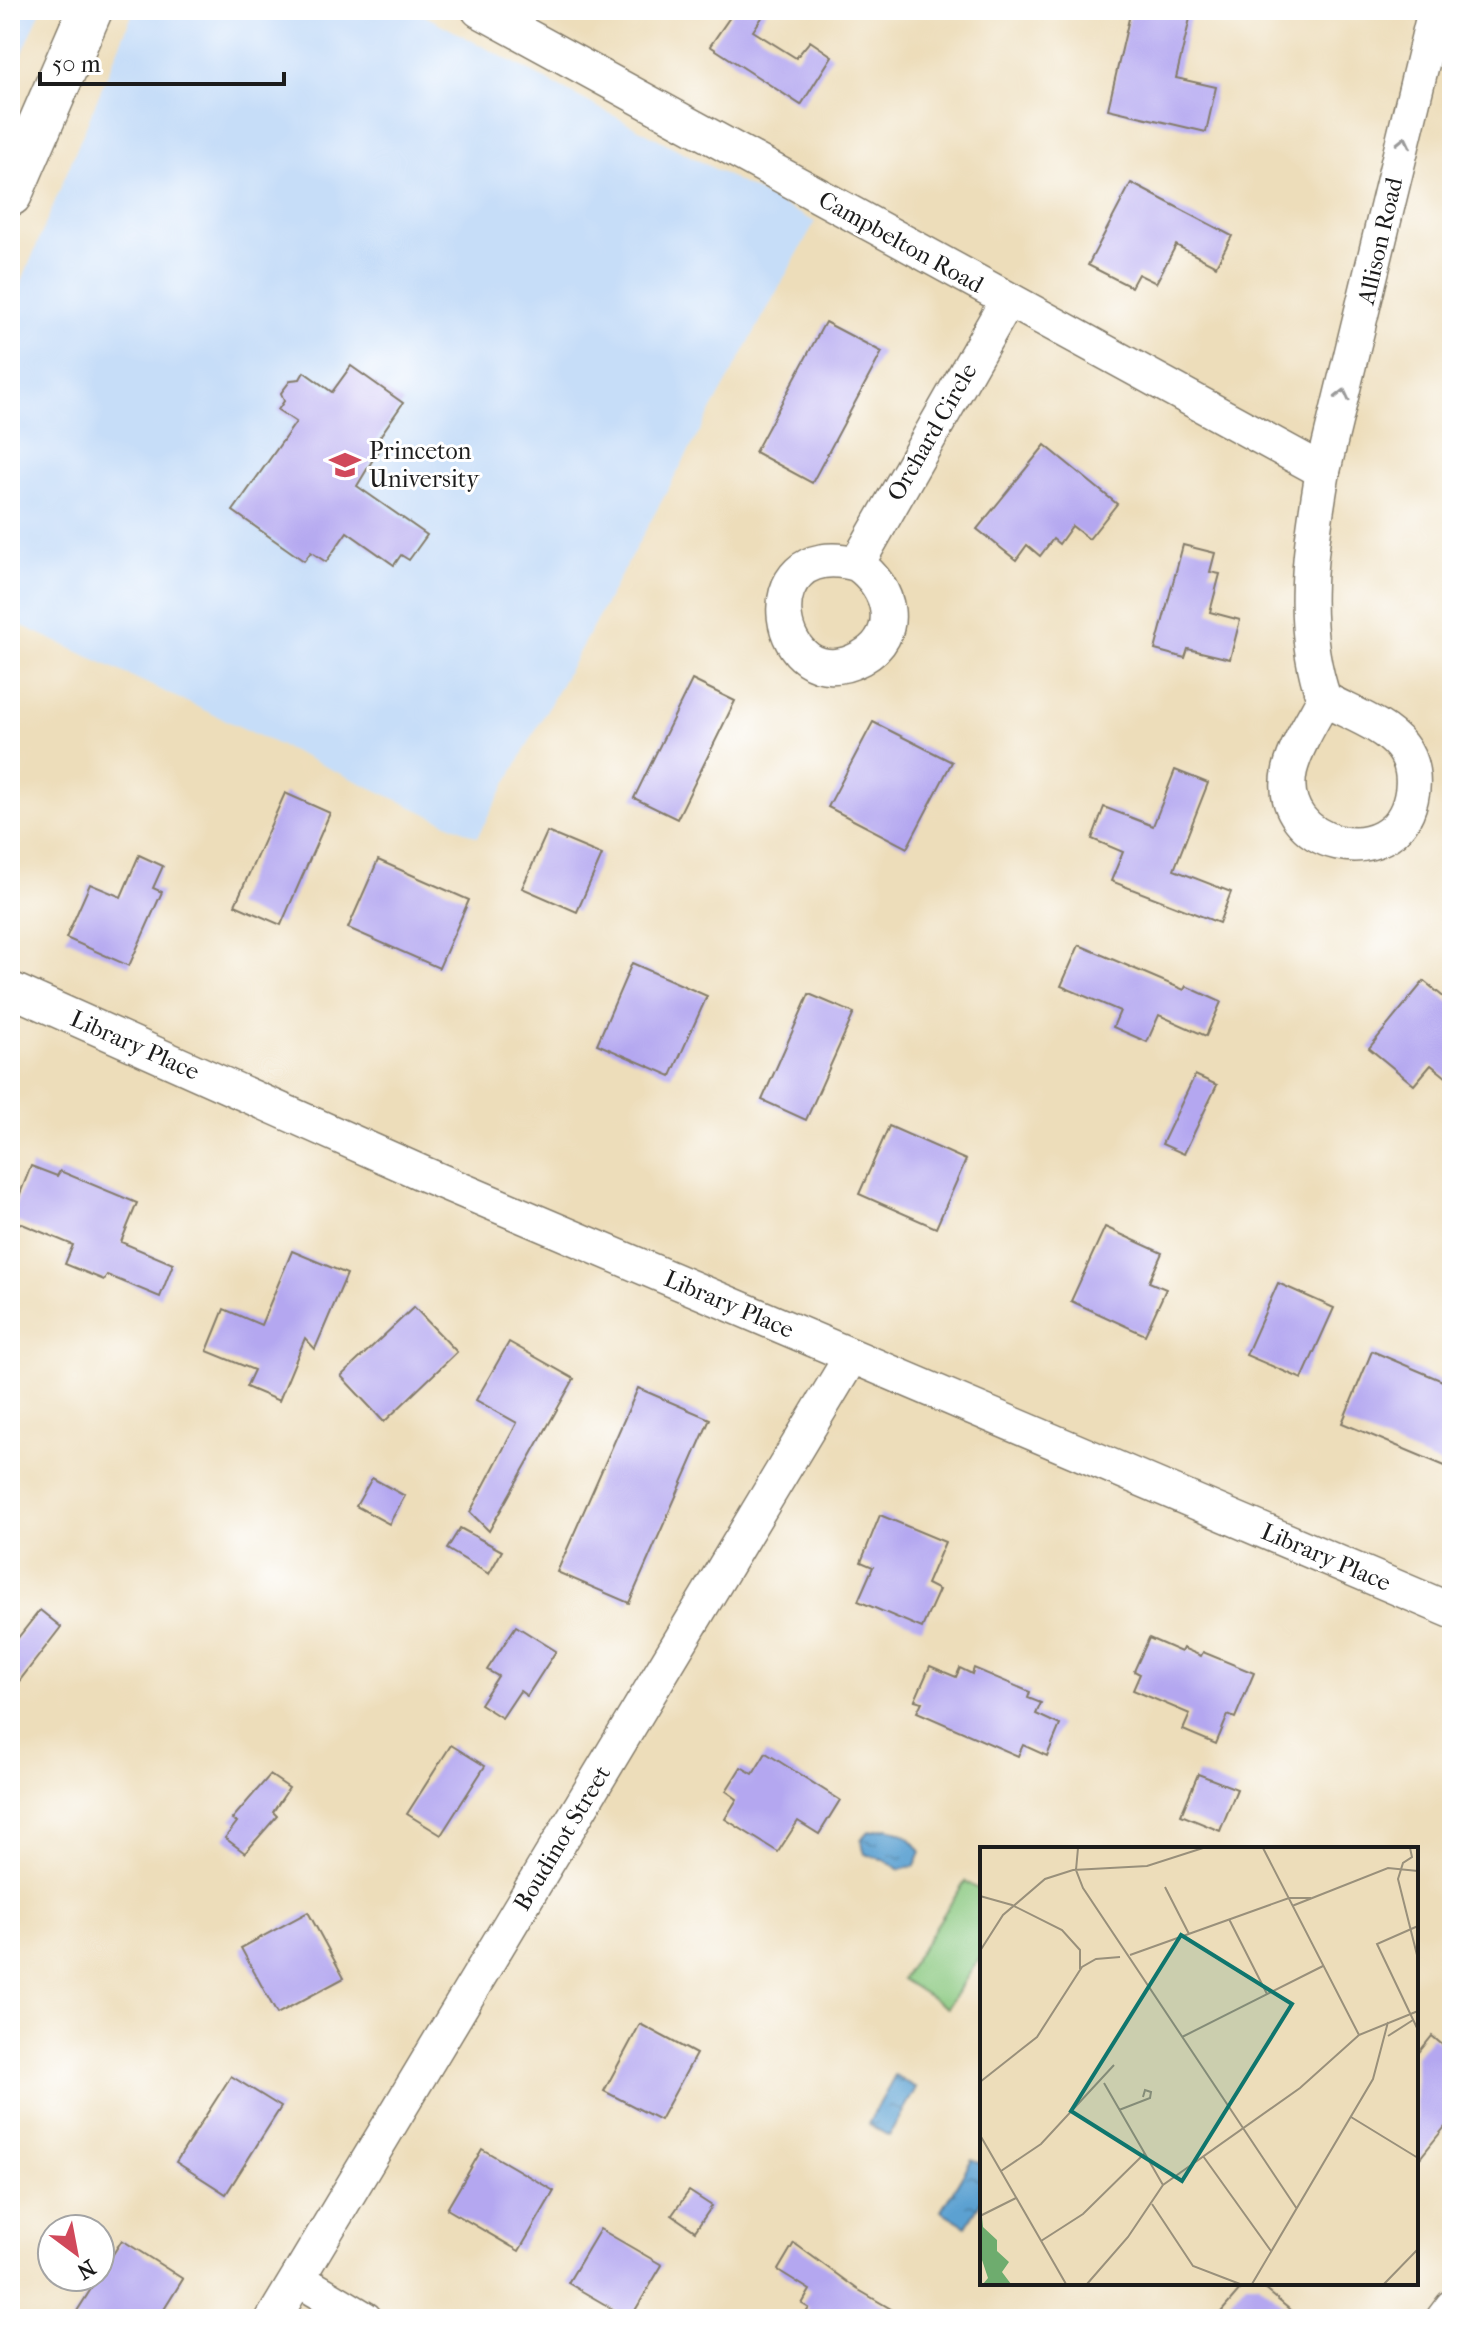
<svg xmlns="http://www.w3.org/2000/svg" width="1462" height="2329" font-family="'IM FELL French Canon',serif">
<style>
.built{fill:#c6ddf8}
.garden{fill:#89c87f;stroke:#52724e;stroke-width:2}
.water{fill:url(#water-ripples);stroke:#3c5e76;stroke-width:2}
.building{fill:#b4a7f0}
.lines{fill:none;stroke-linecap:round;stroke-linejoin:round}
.minor-casing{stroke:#847c6b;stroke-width:37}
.highway-casing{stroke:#847c6b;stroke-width:47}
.minor{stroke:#fff;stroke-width:34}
.highway{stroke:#fff;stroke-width:44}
.oneway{stroke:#999}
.labels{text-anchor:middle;stroke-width:6;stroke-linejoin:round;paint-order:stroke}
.street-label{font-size:24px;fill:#1c1c1c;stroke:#fff}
.poi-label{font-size:24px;fill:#1c1c1c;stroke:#fff;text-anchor:start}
.inset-road{fill:none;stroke:#99907b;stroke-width:2}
.view{fill:#0f766e;fill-opacity:0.15;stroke:#0f766e;stroke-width:4}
.inset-edge{fill:none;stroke:#1c1c1c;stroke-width:4}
</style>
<defs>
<pattern id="water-ripples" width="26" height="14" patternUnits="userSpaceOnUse" patternTransform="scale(2)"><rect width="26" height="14" fill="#5ca1d1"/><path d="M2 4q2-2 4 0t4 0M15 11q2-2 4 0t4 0" fill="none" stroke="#4b82a9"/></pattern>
</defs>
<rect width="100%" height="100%" fill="#fff"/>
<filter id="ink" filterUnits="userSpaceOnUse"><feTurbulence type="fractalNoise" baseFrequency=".0125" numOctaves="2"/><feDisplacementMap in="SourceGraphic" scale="16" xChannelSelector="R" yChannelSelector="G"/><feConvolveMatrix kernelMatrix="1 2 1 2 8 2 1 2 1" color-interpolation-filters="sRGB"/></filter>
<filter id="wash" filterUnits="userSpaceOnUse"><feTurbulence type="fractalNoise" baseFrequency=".006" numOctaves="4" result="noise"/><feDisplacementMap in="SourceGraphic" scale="32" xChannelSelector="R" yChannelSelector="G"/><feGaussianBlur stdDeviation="1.8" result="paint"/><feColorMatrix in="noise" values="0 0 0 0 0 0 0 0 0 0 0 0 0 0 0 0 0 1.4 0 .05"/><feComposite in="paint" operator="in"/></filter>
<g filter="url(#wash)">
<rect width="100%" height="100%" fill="#edddba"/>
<g class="built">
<polygon points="10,10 41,10 10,83"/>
<polygon points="134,10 414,10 815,222 477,837 10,620 10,310"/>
</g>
<polygon class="garden" points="965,1881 982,1892 982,1954 947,2008 902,1979"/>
<g class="water">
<path d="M887,1828C903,1832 912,1838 921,1852L915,1866L900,1870L885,1860L865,1854L861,1841L867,1832Z"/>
<polygon points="895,2076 916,2088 889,2136 868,2124"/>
<polygon points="972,2159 982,2165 982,2200 966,2226 941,2211"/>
</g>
<g id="blocks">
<g class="building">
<polygon points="735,10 767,10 753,31 796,58 810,41 832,56 801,105 710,46"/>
<polygon points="1131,10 1192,10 1176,78 1216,87 1206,132 1108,109"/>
<polygon points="1131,183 1232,236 1216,266 1176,245 1156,283 1138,274 1131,287 1088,265"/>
<polygon points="825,322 882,352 812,483 755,452"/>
<polygon points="351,366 403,403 376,442 381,446 357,486 427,535 409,560 401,555 394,565 347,532 326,562 311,552 304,561 233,511 296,422 278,410 284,401 281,393 291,380 300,379 304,372 332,392"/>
<polygon points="1045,445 1117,504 1089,539 1072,526 1059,544 1053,539 1040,556 1027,545 1016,560 977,529"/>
<polygon points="1183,545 1215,553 1210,572 1220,574 1210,612 1240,620 1230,659 1188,649 1185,658 1155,650"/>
<polygon points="692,680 735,701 677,819 634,798"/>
<polygon points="873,722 952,762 907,848 828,807"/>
<polygon points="1175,770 1208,783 1174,870 1231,892 1219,923 1111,881 1123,852 1092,839 1104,807 1153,826"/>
<polygon points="285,793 330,813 281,925 235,905"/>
<polygon points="547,832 602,855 577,912 522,888"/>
<polygon points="139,855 163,866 153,888 162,892 129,966 66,938 90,884 121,897"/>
<polygon points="378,860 469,900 439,968 348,928"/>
<polygon points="1079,945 1184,990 1186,986 1221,1002 1206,1036 1159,1015 1147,1042 1113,1027 1120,1011 1061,986"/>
<polygon points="632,963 707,996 671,1076 597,1044"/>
<polygon points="1424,981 1452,1004 1452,1082 1431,1065 1414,1085 1369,1048"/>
<polygon points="809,994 854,1013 806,1120 762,1100"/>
<polygon points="1195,1075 1217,1085 1184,1154 1162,1144"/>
<polygon points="889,1126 966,1160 936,1228 859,1194"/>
<polygon points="31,1166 57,1176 60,1171 137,1203 121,1242 173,1264 160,1297 107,1275 104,1280 65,1264 73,1245 10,1219"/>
<polygon points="1105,1227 1162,1253 1149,1282 1166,1289 1145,1335 1071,1301"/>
<polygon points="292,1251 347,1274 315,1349 305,1338 279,1401 246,1387 254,1370 207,1351 224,1309 261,1325"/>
<polygon points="1278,1283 1334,1308 1302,1379 1246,1355"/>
<polygon points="414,1307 457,1352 384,1422 341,1376"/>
<polygon points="509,1342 574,1379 489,1531 470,1512 517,1423 476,1400"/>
<polygon points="1372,1351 1452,1385 1452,1469 1342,1423"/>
<polygon points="638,1388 710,1419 629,1603 557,1572"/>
<polygon points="372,1478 405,1496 389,1524 356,1506"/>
<polygon points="880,1515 945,1542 927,1584 939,1590 922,1628 858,1601 873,1567 861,1562"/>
<polygon points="460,1528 502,1551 489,1574 447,1549"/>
<polygon points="40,1610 61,1627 10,1693 10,1648"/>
<polygon points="516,1626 556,1651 527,1696 520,1691 502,1718 480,1704 498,1676 487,1670"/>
<polygon points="1149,1638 1181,1652 1183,1648 1201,1656 1203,1652 1254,1673 1235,1718 1228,1715 1216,1744 1183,1730 1190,1714 1133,1690 1140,1674 1134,1671"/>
<polygon points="930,1666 956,1677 960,1668 972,1674 974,1668 1030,1692 1028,1698 1041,1703 1036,1714 1060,1725 1047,1756 1023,1745 1018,1756 917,1712 922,1702 915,1700"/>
<polygon points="451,1745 485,1766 441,1835 407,1814"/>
<polygon points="766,1753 840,1800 819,1834 798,1821 778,1852 725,1819 737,1799 726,1791 741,1767 753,1774"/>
<polygon points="1198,1774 1237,1789 1220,1831 1181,1815"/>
<polygon points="270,1775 289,1788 273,1812 277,1816 245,1853 225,1838 237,1822 232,1819"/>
<polygon points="308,1912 344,1978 277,2014 241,1948"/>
<polygon points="640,2024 696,2054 660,2120 604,2091"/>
<polygon points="1432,2036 1452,2053 1452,2118 1416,2163 1416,2056"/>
<polygon points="231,2076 281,2107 226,2194 176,2162"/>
<polygon points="482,2149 554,2191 519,2251 447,2209"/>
<polygon points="689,2191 712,2206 695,2231 672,2215"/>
<polygon points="600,2229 662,2265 630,2319 568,2283"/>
<polygon points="122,2240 183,2279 158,2319 72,2319"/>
<polygon points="794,2243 857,2289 908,2319 802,2319 809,2308 802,2304 810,2290 778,2270"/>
<polygon points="1246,2283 1258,2283 1301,2319 1215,2319"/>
</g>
</g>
</g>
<g filter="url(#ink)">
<use href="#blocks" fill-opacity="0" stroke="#847c6b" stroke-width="2"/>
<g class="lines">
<defs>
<g id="minor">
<polyline points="479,10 1323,471"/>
<path d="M857,564C891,587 903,635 861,658C774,705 746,534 857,564L1007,301"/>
<path d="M1324,699C1298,626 1310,545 1323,471L1435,10"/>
<path d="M1324,699C1349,713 1383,724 1401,746C1413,761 1415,781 1411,798C1394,876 1273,848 1290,770C1296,746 1312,721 1324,699Z"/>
<polyline points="10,989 424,1174 1452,1611"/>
<polyline points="298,2279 365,2319"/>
<polyline points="273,2319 851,1357"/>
<polyline points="1443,2319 1452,2307"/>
</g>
<polyline id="highway" points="10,194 90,10"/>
</defs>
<use href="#minor" class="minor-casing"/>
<use href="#highway" class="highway-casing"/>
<use href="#minor" class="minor"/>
<use href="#highway" class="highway"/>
</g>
<defs><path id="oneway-chevron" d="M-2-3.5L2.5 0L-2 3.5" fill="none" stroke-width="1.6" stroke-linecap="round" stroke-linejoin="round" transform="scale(2)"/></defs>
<g class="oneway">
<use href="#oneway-chevron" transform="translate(1404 142) rotate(-77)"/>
<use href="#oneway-chevron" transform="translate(1343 395) rotate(-77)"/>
</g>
</g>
<defs>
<symbol id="university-bare" viewBox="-9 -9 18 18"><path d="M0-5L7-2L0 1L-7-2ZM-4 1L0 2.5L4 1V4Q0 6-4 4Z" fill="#d1495b" stroke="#fff" stroke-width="2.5" paint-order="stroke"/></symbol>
</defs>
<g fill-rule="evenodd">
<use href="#university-bare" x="323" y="443" width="44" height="44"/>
</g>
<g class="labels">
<g class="street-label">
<text transform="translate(1380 241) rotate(-77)" y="8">Allison Road</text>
<text transform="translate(901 242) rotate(29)" y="8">Campbelton Road</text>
<text transform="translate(932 432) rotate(-60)" y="8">Orchard Circle</text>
<text transform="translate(135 1045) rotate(24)" y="8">Library Place</text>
<text transform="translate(729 1304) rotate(23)" y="8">Library Place</text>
<text transform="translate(1326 1557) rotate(23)" y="8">Library Place</text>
<text transform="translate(562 1838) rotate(-59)" y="8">Boudinot Street</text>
</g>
<g class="poi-label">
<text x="369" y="459">Princeton<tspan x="369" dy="28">University</tspan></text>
</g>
</g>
<g transform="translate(980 1847)">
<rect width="438" height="438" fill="#edddba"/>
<path d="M2,370L3,380L17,393V404L29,415L22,425L31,437H3L8,431L0,407Z" fill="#6eac6e"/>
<path class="inset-road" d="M98,1L96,23L103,41L317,362M430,1L432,10L423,16L418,32L438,112M185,40L209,87M0,49L32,58L82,83L100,103V122M312,59L408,21L438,24M249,72L287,147M438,79L397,97L438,183M0,104L23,68L65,32L93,23L167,19L223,1M150,108L309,51H331M379,188L438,164M408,189L433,173M202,190L343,119M0,235L57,190L102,120L116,112L140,110M124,236L183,338M139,263L170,251L171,245L165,243L163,250M371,270L438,311M0,288L86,437M223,309L291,404M21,324L61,297L134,218M172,357L213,419L260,437M0,369L36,351M61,394L103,367L164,307M107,437L148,390L183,338L320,241L379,188L283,1M272,437L393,232L408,175M404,437L438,402"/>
<path class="view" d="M201,88L312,157L202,334L91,264Z"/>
<rect width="438" height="438" class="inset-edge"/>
</g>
<rect width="1462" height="2329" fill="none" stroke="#fff" stroke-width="40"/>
<g transform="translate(76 2253) rotate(148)"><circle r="38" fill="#ffffff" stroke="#a4a4a4" stroke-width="2"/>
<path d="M0-6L14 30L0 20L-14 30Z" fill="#d1495b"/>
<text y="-12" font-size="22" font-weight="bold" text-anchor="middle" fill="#1c1c1c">N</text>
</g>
<path d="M40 72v12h244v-12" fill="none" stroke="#1c1c1c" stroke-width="4"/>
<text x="52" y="72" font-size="24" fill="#1c1c1c" stroke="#ffffff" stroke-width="6" paint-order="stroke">50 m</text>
</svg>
